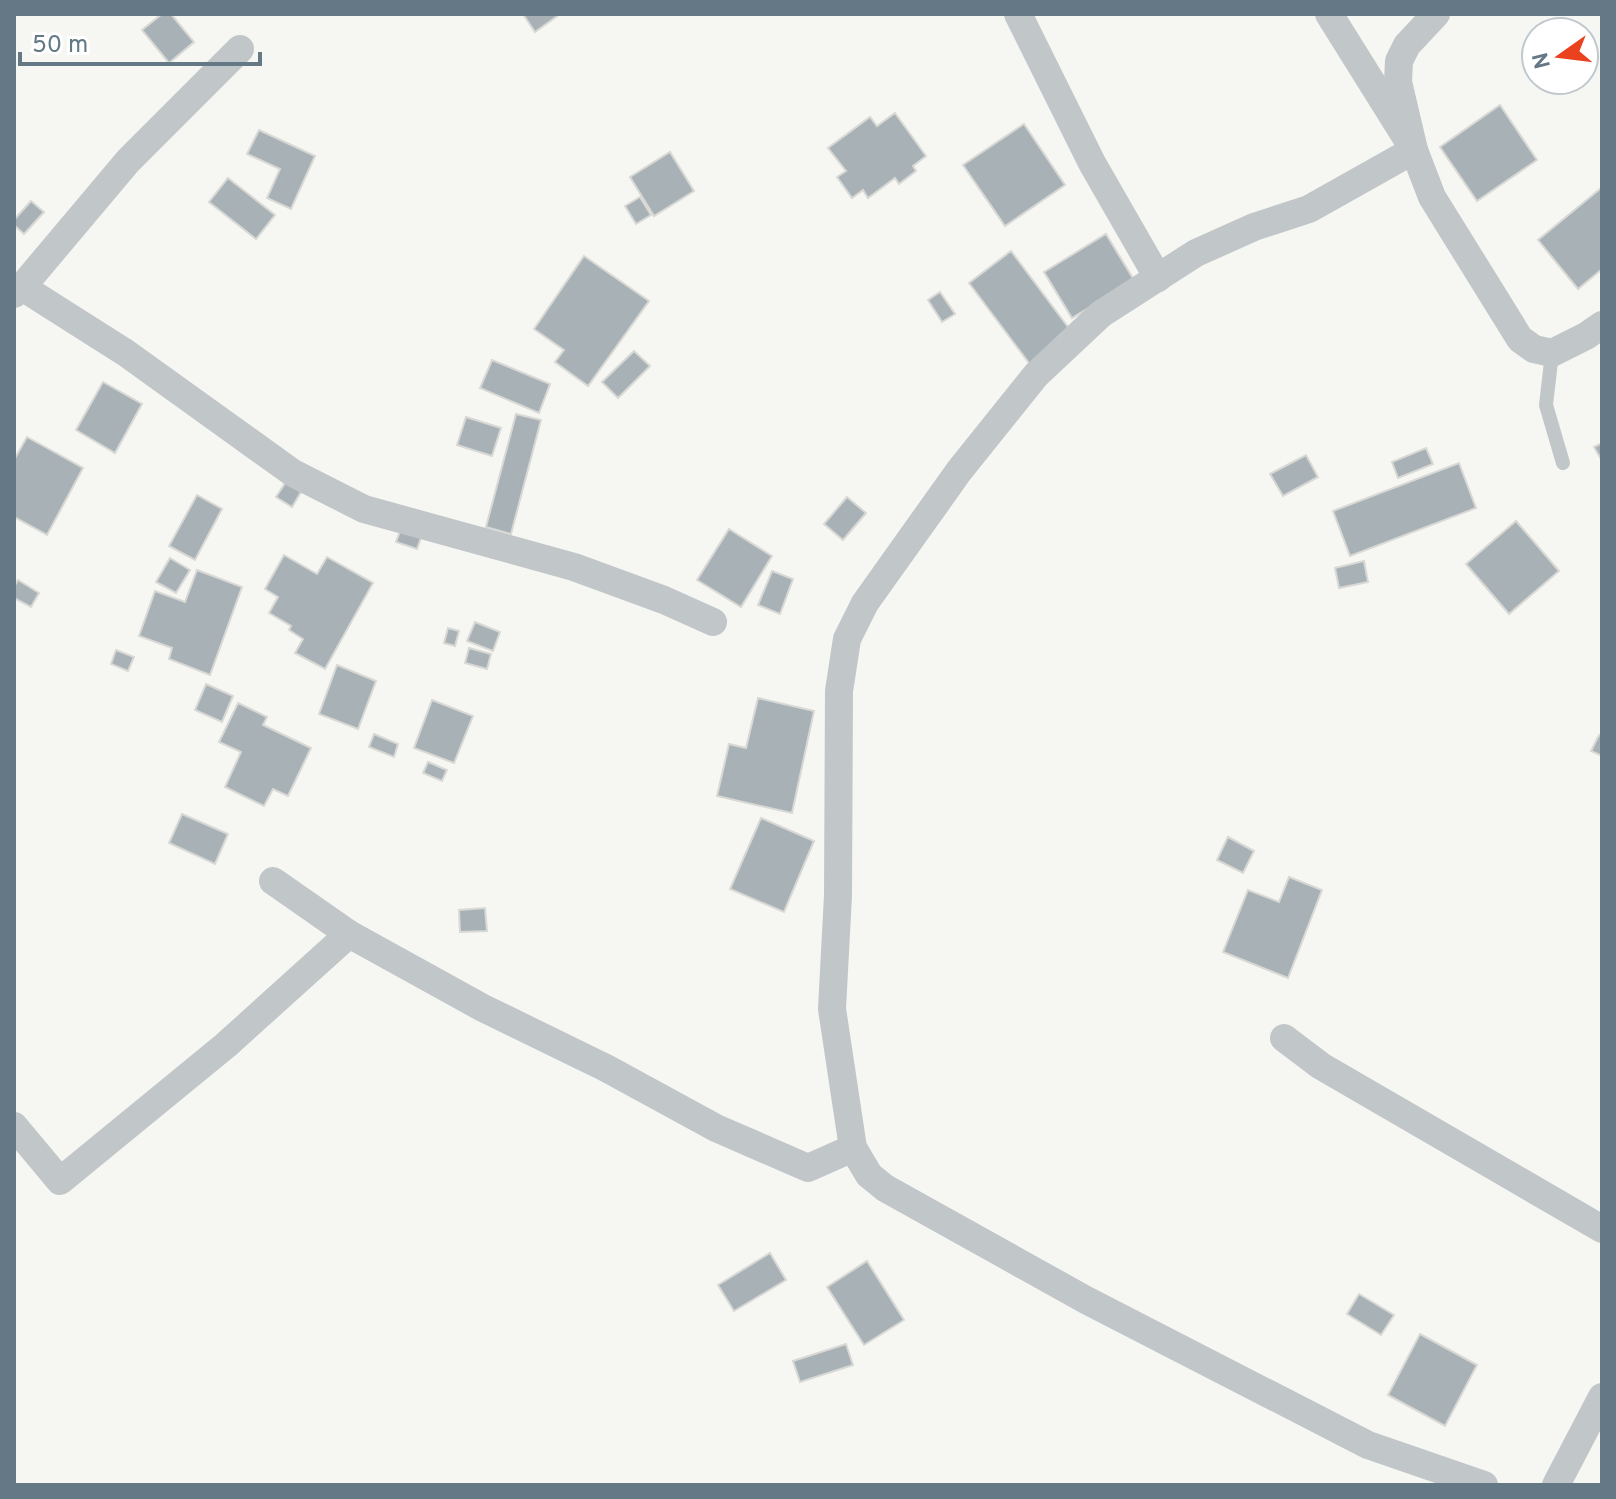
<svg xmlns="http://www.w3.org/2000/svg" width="1616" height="1499" font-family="Overpass,sans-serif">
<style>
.building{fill:#a8b2b6;stroke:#d8d8d5;stroke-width:2}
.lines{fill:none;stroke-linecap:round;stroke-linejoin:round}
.service{stroke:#c1c6c9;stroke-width:14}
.minor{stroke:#c1c6c9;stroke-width:28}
</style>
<rect width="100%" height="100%" fill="#f6f6f3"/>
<g class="building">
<polygon points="162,14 171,14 194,42 169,63 142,30"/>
<polygon points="523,14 560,14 535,32"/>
<polygon points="1500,105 1537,160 1477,201 1440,147"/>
<polygon points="895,113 926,156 913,166 916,171 899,184 895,178 868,198 863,190 852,198 837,177 846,171 828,148 870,117 877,126"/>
<polygon points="1024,124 1065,185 1005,226 963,165"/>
<polygon points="259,130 315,156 291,209 267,198 280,169 247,154"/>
<polygon points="670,152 694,191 654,216 630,177"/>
<polygon points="228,178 275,215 256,239 209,202"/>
<polygon points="1600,189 1602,192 1602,269 1578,289 1538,240"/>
<polygon points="640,197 651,215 636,224 625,206"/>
<polygon points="31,201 44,212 24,234 14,225 14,220"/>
<polygon points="1106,234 1134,280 1072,318 1044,272"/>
<polygon points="1011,251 1074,335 1032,367 969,283"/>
<polygon points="584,256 649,301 588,386 555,362 564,350 534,329"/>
<polygon points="940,292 955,314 942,322 928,300"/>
<polygon points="634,351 650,366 618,398 602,382"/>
<polygon points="492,360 550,384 539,413 480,388"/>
<polygon points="103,382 142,404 115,453 76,430"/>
<polygon points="516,414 541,420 511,534 486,527"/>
<polygon points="466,417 501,428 492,456 457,445"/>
<polygon points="27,437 83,468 47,535 14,517 14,460"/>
<polygon points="1602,443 1602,461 1594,447"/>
<polygon points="1426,448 1433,464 1398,478 1392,462"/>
<polygon points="1306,455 1318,477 1283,496 1270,474"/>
<polygon points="1459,463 1476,508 1350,556 1333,511"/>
<polygon points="286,482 301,492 292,507 276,497"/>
<polygon points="197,495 222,509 195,560 169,546"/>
<polygon points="847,497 866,513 843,540 824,524"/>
<polygon points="1516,521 1559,571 1509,614 1466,564"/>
<polygon points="402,526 423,532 417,549 396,542"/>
<polygon points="729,529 772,556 741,607 697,580"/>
<polygon points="284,555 317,574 327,557 373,583 325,669 295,653 303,639 289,630 291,626 269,613 278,597 265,589"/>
<polygon points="170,558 190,570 176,593 156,582"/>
<polygon points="1364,561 1368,582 1339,588 1335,568"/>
<polygon points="197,570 242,587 210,675 169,659 172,648 139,636 155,591 185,602"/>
<polygon points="772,571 793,579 780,614 758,605"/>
<polygon points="18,580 39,593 31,607 14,598 14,587"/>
<polygon points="475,622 500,632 493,651 467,641"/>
<polygon points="448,628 459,631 455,646 444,643"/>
<polygon points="469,648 491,654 487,669 465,663"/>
<polygon points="116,650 134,657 128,671 111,664"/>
<polygon points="337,665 376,681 358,729 319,714"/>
<polygon points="206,684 233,696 222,722 195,710"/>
<polygon points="758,698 814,711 792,813 717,796 729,744 746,748"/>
<polygon points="432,700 473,716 454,763 414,748"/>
<polygon points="238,703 267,717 263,725 311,748 288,796 273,789 264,806 225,787 241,752 219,742"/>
<polygon points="374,734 398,744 394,757 369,747"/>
<polygon points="1599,735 1602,737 1602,756 1591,751"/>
<polygon points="428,762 447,770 442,781 423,773"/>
<polygon points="182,814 228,834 215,864 169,843"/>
<polygon points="761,818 814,841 784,912 730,889"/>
<polygon points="1228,837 1254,851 1243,873 1217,860"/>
<polygon points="1289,877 1322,890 1288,978 1223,952 1248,890 1279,902"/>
<polygon points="485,908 487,931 460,932 459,910"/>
<polygon points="770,1253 786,1280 734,1311 718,1285"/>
<polygon points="867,1261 904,1320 864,1345 827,1287"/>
<polygon points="1359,1294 1394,1315 1381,1335 1347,1314"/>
<polygon points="1420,1334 1477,1365 1445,1426 1388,1395"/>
<polygon points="846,1344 853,1365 800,1382 793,1361"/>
</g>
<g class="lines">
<polyline class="service" points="1552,353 1546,405 1563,463"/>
<g class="minor">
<polyline points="1018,14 1092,163 1158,278"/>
<polyline points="1329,14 1414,150 1309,209 1254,227 1196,253 1101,314 1036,375 959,471 865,603 847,639 839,691 838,895 832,1009 853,1148 869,1175 885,1188 1086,1300 1368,1445 1484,1485"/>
<polyline points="1436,14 1407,45 1399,61 1398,82 1414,150 1432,197 1520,339 1534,349 1552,353 1586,336 1602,325"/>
<polyline points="22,287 126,353 293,473 364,509 574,567 664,600 713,622"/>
<polyline points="14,294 22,287 128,161 240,49"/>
<polyline points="349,934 483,1008 606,1068 716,1128 808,1168 853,1148"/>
<polyline points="1284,1038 1321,1066 1602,1229"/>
<polyline points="14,1126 60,1181 226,1045 349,934 273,881"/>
<polyline points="1556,1485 1602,1397"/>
</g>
</g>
<rect width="1616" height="1499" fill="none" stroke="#647985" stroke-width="32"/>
<g transform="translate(1560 56) rotate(256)"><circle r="38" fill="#ffffff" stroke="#c1c9ce" stroke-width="2"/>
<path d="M0-6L14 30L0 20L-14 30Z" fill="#ea411f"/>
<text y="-12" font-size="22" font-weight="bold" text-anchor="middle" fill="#647985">N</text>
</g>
<path d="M20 52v12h240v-12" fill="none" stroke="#647985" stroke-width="4"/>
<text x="32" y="52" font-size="24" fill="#647985" stroke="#ffffff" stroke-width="6" paint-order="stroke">50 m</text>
</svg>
